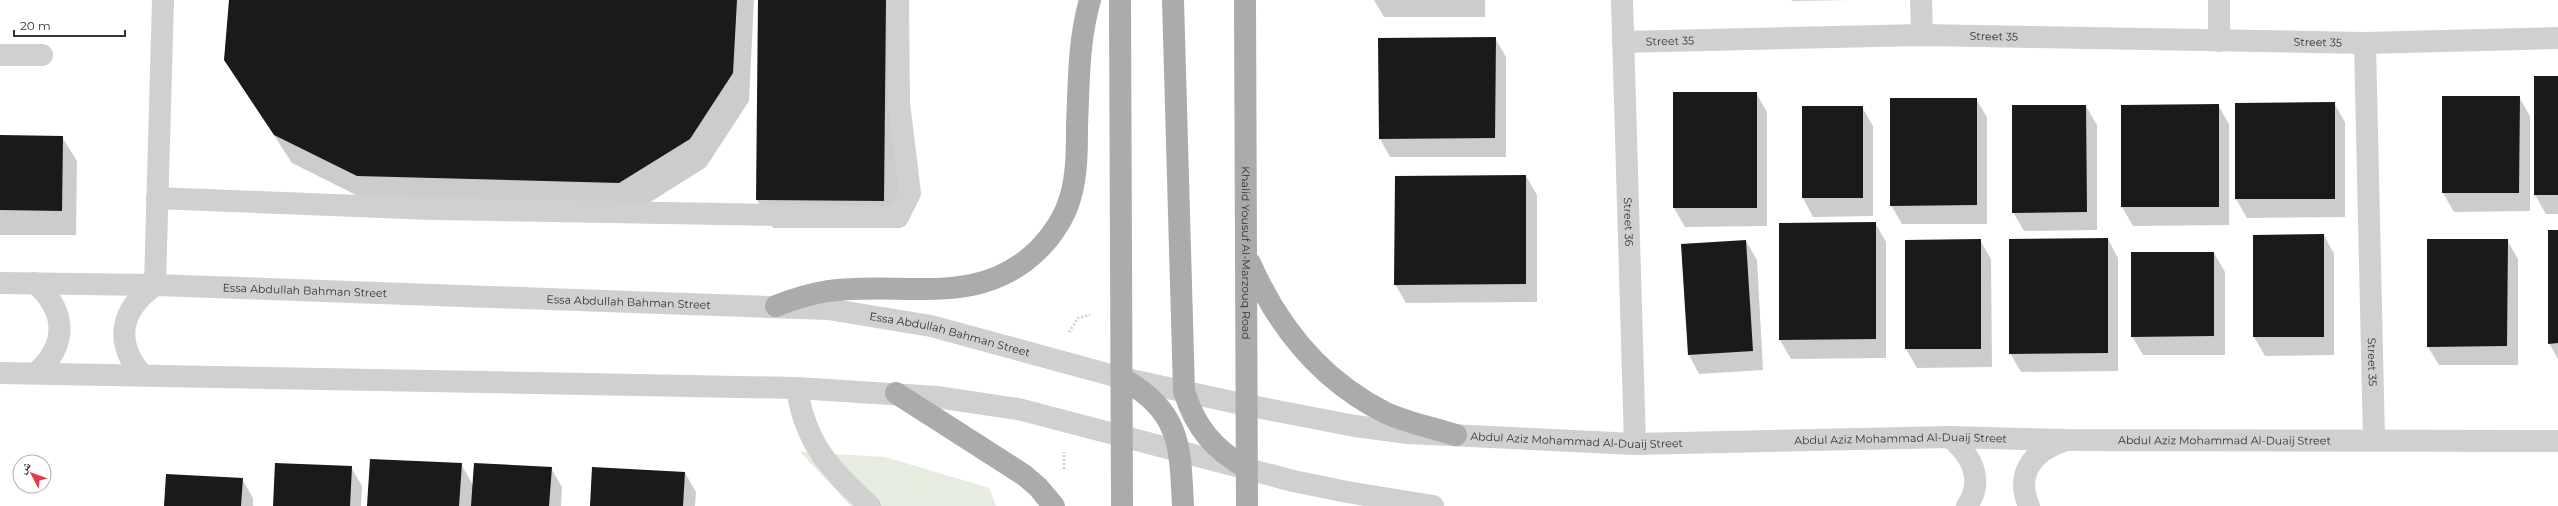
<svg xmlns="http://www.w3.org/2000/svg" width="2558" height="506" font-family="Montserrat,'Noto Naskh Arabic',sans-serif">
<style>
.green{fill:#e6ecdf}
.shadow{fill:#0003}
.building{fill:#1a1a1a}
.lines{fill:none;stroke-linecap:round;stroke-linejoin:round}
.path{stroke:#cdcdcd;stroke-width:2.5;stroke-dasharray:2 2;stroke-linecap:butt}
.minor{stroke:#d0d0d0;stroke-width:22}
.major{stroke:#ababab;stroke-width:22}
.labels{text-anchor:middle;stroke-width:4;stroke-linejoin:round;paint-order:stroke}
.street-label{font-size:11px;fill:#333;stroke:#fff}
</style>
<rect width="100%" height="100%" fill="#fff"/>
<polygon class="green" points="800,452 885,457 989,488 996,506 851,506"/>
<g class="shadow">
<polygon points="230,0 754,0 749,101 706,167 636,211 374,204 292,163 225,60"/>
<polygon points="759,0 901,0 899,228 773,228 757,200"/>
<polygon points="1374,0 1485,0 1485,17 1384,17"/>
<polygon points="1791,0 1851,0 1792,1"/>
<polygon points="1495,38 1506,57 1506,157 1390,157 1380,139"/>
<polygon points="2558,77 2558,214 2546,214 2535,195"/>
<polygon points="1756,93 1767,112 1767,226 1685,227 1674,208"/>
<polygon points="2443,97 2519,97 2530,116 2530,211 2454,212 2443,193"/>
<polygon points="1976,99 1987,117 1987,224 1902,224 1891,205"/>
<polygon points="2334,103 2345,122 2345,217 2247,218 2236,199"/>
<polygon points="2218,105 2229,124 2229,225 2133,226 2122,207 2122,106"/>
<polygon points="2086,106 2097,125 2097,230 2024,231 2013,212"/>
<polygon points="1862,107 1873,126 1873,216 1813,217 1803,198"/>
<polygon points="0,136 62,137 77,161 76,235 0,235"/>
<polygon points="1526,176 1537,195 1537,302 1406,303 1395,284"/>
<polygon points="1875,223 1886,242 1886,358 1791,359 1780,340"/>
<polygon points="2558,231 2558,359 2549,343"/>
<polygon points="2324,235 2334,254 2334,355 2265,356 2254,337 2254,236"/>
<polygon points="2108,239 2118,258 2118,371 2021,372 2010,353"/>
<polygon points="1980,240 1991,259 1992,367 1917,368 1906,349"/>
<polygon points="2507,240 2518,259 2518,365 2439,365 2428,347"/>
<polygon points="1746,241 1757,260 1763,370 1699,374 1689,355 1682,245"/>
<polygon points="2214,253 2225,272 2225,355 2143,355 2132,336"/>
<polygon points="461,464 473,485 551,468 562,487 561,506 368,506"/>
<polygon points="351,467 362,486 361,506 274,506"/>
<polygon points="685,473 696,492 695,506 591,506"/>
<polygon points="242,479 253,498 253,506 165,506"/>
</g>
<g class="building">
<polygon points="229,0 737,0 733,73 690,139 619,183 357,176 274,135 224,60"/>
<polygon points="758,0 886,0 884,201 756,200"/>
<polygon points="1496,37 1495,138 1379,139 1378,38"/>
<rect x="2534" y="76" width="24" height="119"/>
<rect x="1673" y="92" width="84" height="116"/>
<polygon points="2442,96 2520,96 2519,193 2442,193"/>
<polygon points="1890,98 1977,98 1977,205 1890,206"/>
<polygon points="2335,102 2335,199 2235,199 2235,103"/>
<polygon points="2219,104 2219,207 2121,207 2121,105"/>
<polygon points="2012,105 2086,105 2087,212 2012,213"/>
<rect x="1802" y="106" width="61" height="92"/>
<polygon points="0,135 63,136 62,211 0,210"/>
<polygon points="1526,175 1526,284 1394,285 1395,176"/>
<polygon points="1876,222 1876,339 1779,340 1779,223"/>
<polygon points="2548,230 2558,230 2558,343 2548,344"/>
<polygon points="2324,234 2324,337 2253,337 2253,235"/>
<polygon points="2108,238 2108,353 2009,354 2009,239"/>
<polygon points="1981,239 1981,349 1905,349 1905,240"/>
<polygon points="2427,239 2508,239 2507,346 2427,347"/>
<polygon points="1746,240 1753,351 1688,355 1681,244"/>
<polygon points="2131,252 2214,252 2214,336 2131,337"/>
<polygon points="370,459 462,463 459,506 367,506"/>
<polygon points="275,463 352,466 350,506 273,506"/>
<polygon points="474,463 552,467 549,506 471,506"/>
<polygon points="592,467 685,472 683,506 590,506"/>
<polygon points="166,474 243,478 241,506 164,506"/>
</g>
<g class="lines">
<g class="path">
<polyline points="1069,332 1078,318 1090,315"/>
<polyline points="1064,469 1064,452"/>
</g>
<g class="minor">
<path id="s1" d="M1622,0L1635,444"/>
<polyline points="1921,0 1922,35"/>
<polyline points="2219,41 2219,0"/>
<path id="s2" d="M1623,42L1922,35L2365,43L2558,38"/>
<path id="s3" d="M2365,43L2374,440"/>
<polyline points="0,55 42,55"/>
<polyline points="157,198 432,209 898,217 910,193 899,103 898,0"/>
<path id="s4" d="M0,283L155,285L828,309L931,326L1122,378L1246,405L1355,426L1408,433L1635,444L1950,437L2064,440L2558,441"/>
<path d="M35,283C67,311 68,345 36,373"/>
<polyline points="0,373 797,388 937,397 1018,409 1293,481 1347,492 1433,506"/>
<path d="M142,375C114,342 120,310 155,285L163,0"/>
<path d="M797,388C805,444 830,469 870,506"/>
<path d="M1950,437C1971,455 1985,480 1967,506"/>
<path d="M2029,506C2015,474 2033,451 2063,441"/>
</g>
<g class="major">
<polyline points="1120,0 1122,506"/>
<path d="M1173,0L1184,391C1195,427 1214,450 1247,468"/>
<path id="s5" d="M1245,0L1247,506"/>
<path d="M1250,263C1278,327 1322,381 1386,413C1408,423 1434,428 1456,435"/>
<path d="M776,306C793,299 810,294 828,291C903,280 978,310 1039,249C1053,235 1066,215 1071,195C1077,173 1077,149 1077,126C1079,83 1078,42 1090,0"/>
<path d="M1122,378C1181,413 1180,444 1183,506"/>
<polyline points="896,393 1024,475 1038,487 1054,506"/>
</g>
</g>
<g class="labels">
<g class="street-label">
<text dy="4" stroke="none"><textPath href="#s2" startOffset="371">Street 35</textPath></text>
<text dy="4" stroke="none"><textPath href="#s2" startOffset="47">Street 35</textPath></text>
<text dy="4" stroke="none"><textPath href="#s2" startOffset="695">Street 35</textPath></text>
<text dy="4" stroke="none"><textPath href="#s1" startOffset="222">Street 36</textPath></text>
<text dy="4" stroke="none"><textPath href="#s5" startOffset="253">Khalid Yousuf Al-Marzouq Road</textPath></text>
<text dy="4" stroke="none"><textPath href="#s4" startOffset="305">Essa Abdullah Bahman Street</textPath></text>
<text dy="4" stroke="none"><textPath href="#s4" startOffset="629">Essa Abdullah Bahman Street</textPath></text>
<text dy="4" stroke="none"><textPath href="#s4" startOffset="953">Essa Abdullah Bahman Street</textPath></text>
<text dy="4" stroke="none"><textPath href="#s3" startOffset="319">Street 35</textPath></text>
<text dy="4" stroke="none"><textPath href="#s4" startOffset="1591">Abdul Aziz Mohammad Al-Duaij Street</textPath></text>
<text dy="4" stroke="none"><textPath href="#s4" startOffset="1915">Abdul Aziz Mohammad Al-Duaij Street</textPath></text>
<text dy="4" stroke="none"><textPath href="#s4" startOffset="2239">Abdul Aziz Mohammad Al-Duaij Street</textPath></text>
</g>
</g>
<g transform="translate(32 474) rotate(311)"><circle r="19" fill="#ffffff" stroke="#adadad"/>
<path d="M0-3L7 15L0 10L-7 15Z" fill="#e63946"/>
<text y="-6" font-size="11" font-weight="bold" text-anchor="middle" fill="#333333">ش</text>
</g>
<path d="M14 30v6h111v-6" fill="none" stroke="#333333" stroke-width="2"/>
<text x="20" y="30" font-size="12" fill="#333333" stroke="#ffffff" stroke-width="3" paint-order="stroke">20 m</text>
</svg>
